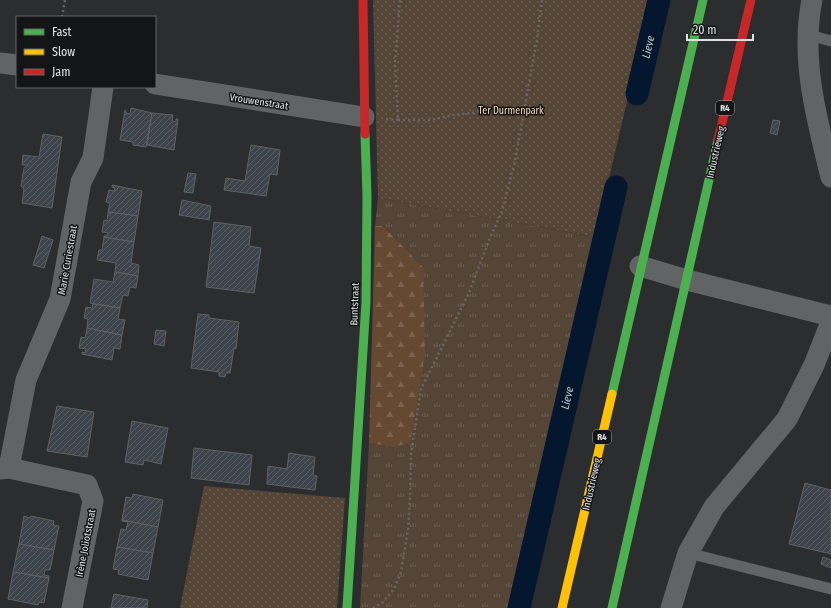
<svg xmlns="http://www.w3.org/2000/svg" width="831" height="608" font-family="'Fira Sans Condensed',sans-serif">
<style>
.grass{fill:url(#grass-tufts)}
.forest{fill:url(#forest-firs)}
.park{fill:url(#park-dots)}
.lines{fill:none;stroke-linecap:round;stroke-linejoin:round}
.canal{stroke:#05162f;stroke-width:23}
.building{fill:url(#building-hatch);stroke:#606163}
.path{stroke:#67686a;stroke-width:2.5;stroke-dasharray:2 3;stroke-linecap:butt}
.lane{stroke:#616365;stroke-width:11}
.street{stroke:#616365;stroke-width:21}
.fast{stroke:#4caf50;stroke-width:9}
.slow{stroke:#ffc107;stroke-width:9}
.jam{stroke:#c62828;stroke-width:9}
.labels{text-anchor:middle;stroke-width:3;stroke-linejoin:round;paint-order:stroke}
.shield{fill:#131516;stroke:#a2a4a6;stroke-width:1}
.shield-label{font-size:9px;font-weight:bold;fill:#e0e2e4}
.street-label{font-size:10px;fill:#e0e2e4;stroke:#131516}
.park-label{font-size:10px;fill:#fddbbe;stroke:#131516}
.water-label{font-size:11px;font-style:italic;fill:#a9cbf7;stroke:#131516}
</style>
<defs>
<pattern id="grass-tufts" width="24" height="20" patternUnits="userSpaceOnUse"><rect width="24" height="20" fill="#554537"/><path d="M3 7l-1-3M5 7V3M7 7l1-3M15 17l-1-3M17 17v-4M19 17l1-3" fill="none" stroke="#6d6054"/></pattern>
<pattern id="forest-firs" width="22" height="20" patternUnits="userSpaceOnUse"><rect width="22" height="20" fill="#654a31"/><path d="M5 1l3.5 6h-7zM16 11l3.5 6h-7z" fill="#7b644f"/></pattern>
<pattern id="park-dots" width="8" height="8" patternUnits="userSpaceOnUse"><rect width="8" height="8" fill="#554537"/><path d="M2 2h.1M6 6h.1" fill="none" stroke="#6d6054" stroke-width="1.8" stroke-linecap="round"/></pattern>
<pattern id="building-hatch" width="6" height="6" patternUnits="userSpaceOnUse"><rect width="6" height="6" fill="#3e444b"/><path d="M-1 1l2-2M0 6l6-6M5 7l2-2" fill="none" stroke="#5a5f65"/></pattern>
</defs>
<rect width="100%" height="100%" fill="#2b2d2f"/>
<polygon class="grass" points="378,198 595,237 509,608 360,608 369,443 393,447 423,267 383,226 375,226"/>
<polygon class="forest" points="375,226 383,226 423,267 425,353 410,443 393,447 369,443"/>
<g class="park">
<polygon points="373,0 651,0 595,237 378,198"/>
<polygon points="204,486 345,498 337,608 180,608"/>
</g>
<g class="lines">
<g class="canal">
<polyline points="637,94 659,0"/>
<polyline points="519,608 616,187"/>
</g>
</g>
<g class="building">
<polygon points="131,108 152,113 146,147 133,145 133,142 120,140 125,110 126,111 126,113 130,114"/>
<polygon points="152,113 173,115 172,121 176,122 176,119 178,119 174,150 147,145"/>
<polygon points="773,120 780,121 777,135 770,133"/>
<polygon points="43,134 62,137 52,208 22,203 24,189 21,186 24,168 28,165 22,165 23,155 39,157"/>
<polygon points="251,145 280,150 277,175 270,174 266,196 224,190 226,178 245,181"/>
<polygon points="188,173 196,174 193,193 184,192"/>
<polygon points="112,185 142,191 138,216 108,212 110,203 106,202 109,190 114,191 115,188 112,187"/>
<polygon points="182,200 211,206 209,220 179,215"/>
<polygon points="108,212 138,216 134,242 104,237 104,236 107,236 108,233 102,232 104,220 107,221"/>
<polygon points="214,222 251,227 249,246 261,248 254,293 206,287"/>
<polygon points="42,236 53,240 44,268 33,265"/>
<polygon points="104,237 134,242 131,263 139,265 138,276 115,272 116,263 97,260 99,250 102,250"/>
<polygon points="115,272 138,276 136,288 130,287 128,296 123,295 120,308 90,303 94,279 113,282"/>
<polygon points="93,304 120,308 118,319 125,320 122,335 87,328 88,319 84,318 86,307 92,308"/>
<polygon points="198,314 209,315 209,318 239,322 236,349 234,348 230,373 226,373 225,377 219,376 219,372 191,368"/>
<polygon points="87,328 122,335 120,349 114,348 112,360 82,354 82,352 85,353 86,349 79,348 81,337 85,338"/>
<polygon points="156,330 166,331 164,346 154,344"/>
<polygon points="57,406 94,412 87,457 47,451"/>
<polygon points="132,421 168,428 161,464 144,460 143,465 125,462"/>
<polygon points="194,448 252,455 249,485 191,478"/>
<polygon points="289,453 315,457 313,475 317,476 315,490 267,484 268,466 287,469"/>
<polygon points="805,483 831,490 831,554 789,544"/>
<polygon points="133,494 163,500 158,527 122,520 126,497 132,498"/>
<polygon points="24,516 30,518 31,516 54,521 53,525 59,526 54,550 19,544"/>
<polygon points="122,520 158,527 153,553 117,547 121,529 126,530 128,522 122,521"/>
<polygon points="19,544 54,550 50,570 45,570 44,575 49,576 49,578 13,572"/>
<polygon points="117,547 153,553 148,580 118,574 119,570 113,569"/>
<polygon points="823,557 831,560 831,568 821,564"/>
<polygon points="13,572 49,578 44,603 39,602 38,605 8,599"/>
<polygon points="114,594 148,600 147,608 111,608"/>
</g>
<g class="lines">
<g class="path">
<polyline points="62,17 65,0"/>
<polyline points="386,119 398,120 395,63 400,0"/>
<polyline points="398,120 430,120 454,115 472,113 493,108 524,110"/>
<polyline points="373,608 382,603 394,589 401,572 408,530 410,498 411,454 421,389 469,293 489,240 502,211 515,161 537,39 542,0"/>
</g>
<g class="lane">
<polyline points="809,35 831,41"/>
<polyline points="688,553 831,589"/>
</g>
<g class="street">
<path d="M812,0C800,59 817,120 831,177"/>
<polyline points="0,63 17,65"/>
<polyline points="155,84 364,117"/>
<polyline points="640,266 687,280 831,316"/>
<polyline points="9,468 87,485 93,501 72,608"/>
<polyline points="0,469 9,468 26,380 60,299 81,182 93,158 103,87"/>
<polyline points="671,608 688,553 714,507 787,419 814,365 831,322"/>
</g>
<g class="fast">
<polyline points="612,394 703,0"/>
<polyline points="347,608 366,302 367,196 365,134"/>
<polyline points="612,608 718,140"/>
</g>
<polyline class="slow" points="562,608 612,394"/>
<g class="jam">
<polyline points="363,0 365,134"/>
<polyline points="718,140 751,0"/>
</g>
</g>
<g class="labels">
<g class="shield">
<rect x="716" y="101" width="18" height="14" rx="3"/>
<rect x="593" y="430" width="18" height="14" rx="3"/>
</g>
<g class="shield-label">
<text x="725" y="111">R4</text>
<text x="602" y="440">R4</text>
</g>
<g class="street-label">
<text transform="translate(259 101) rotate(9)" y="4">Vrouwenstraat</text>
<text transform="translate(715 152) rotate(-77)" y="4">Industrieweg</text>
<text transform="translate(67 260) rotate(-80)" y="4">Marie Curiestraat</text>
<text transform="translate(354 304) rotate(-88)" y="4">Buntstraat</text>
<text transform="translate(591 484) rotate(-77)" y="4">Industrieweg</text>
<text transform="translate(85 543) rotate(-79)" y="4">Irène Joliotstraat</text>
</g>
<g class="park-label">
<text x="511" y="114">Ter Durmenpark</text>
</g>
<g class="water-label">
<text transform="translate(648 47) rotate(-77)" y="4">Lieve</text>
<text transform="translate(567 398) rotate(-77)" y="4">Lieve</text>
</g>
</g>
<rect x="16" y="16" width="140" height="72" fill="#131516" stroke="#656768"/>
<rect x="24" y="29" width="20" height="6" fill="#4caf50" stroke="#656768"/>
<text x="52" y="36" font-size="12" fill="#e0e2e4">Fast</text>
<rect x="24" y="49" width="20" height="6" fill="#ffc107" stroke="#656768"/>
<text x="52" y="56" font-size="12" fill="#e0e2e4">Slow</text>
<rect x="24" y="69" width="20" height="6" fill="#c62828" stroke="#656768"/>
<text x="52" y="76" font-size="12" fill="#e0e2e4">Jam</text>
<path d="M687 34v6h66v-6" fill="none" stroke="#e0e2e4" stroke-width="2"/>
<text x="693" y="34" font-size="12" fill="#e0e2e4" stroke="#131516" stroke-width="3" paint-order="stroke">20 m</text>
</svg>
